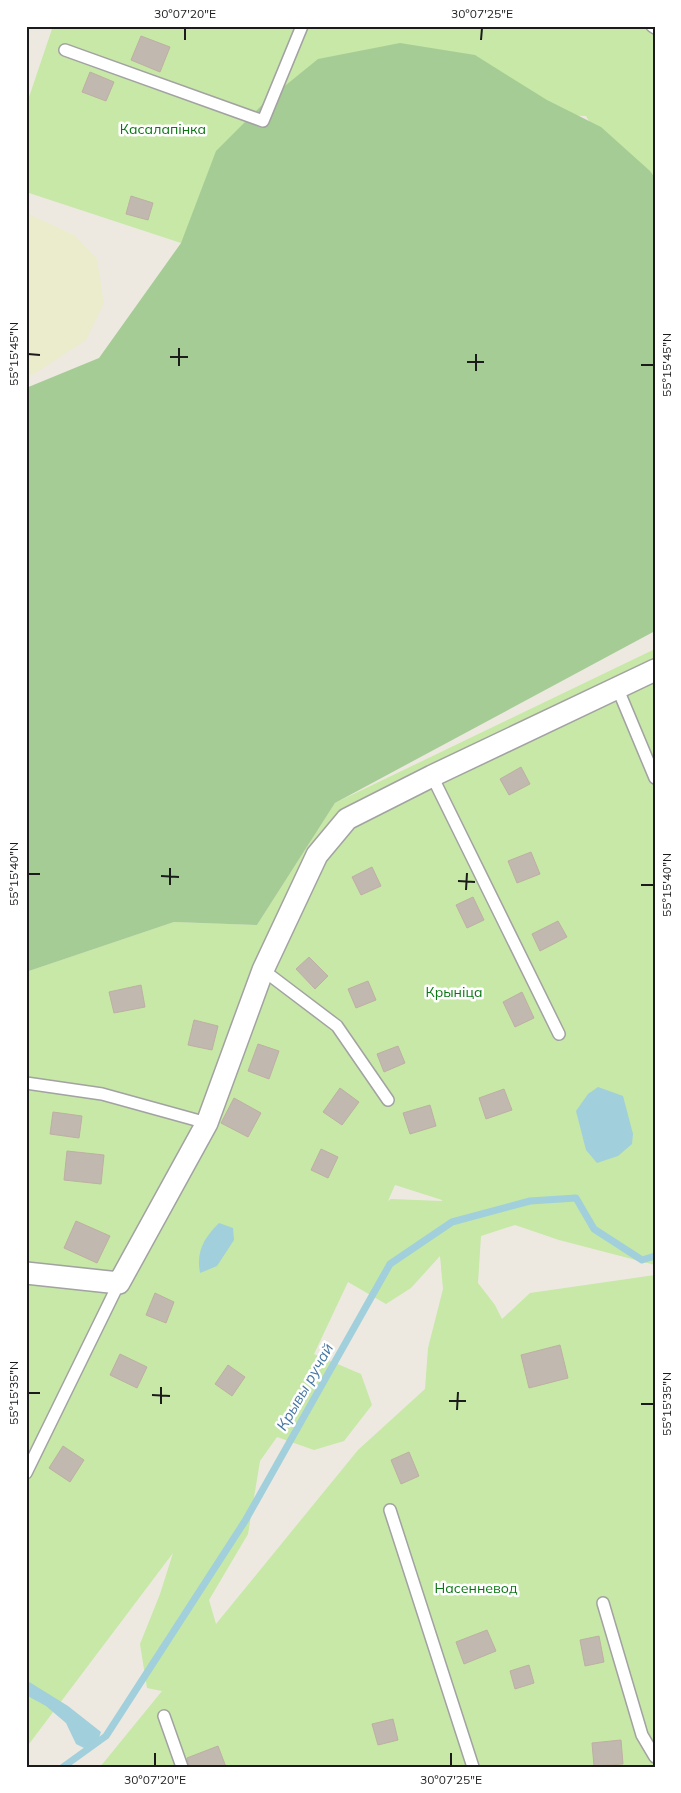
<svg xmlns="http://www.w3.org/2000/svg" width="681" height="1793" font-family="Mulish,sans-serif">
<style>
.farmland{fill:#eaeccb}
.grass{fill:#c7e8a6;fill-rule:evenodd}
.forest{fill:#a6cc95}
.water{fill:#a1cfdb}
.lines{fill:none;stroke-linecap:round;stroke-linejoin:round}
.stream{stroke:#a1cfdb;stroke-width:7}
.building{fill:#c1b8b0;stroke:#beafa3}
.service-casing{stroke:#a2a2a2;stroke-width:14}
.minor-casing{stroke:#a2a2a2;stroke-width:24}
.service{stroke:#fff;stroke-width:11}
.minor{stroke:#fff;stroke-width:21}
.ticks{fill:none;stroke:#1b1b1b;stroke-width:2}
.labels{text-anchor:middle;stroke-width:5;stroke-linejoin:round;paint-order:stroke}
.park-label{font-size:14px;fill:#0b7713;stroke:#fff}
.water-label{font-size:15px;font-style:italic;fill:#4676a2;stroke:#fff}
.neatline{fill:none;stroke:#1b1b1b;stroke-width:2}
.ticks-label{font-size:12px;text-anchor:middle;fill:#1b1b1b}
</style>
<rect width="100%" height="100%" fill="#ede9e1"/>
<polygon class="farmland" points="26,213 74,235 97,259 104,303 86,340 34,374 26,376"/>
<g class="grass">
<polygon points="53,26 655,26 655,223 640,207 586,116 416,109 181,243 26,192 26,106"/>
<path d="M655,649V1265L559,1240L515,1225L481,1236L478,1283L495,1305L502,1319L530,1293L655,1275V1767H100L162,1691L147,1688L140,1644L160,1594L173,1553L26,1748V972L174,922L257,925L335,803ZM395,1185L442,1200V1201L391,1199L388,1201ZM440,1256L443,1289L428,1348L425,1389L358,1450L216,1624L209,1600L248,1534L260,1461L277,1437L314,1450L344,1441L372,1405L361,1374L314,1354L348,1282L386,1304L411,1288Z"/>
</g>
<polygon class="forest" points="400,43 475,55 547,100 601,127 650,171 655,178 655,631 335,803 257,925 174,922 26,972 26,388 99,358 181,243 216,151 265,102 318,59"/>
<g class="water">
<polygon points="598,1087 623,1096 633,1134 632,1144 618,1156 597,1163 586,1150 576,1111 588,1094"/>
<path d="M219,1223L233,1228L234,1240L217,1266L200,1273C196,1251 204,1238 219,1223Z"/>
<polygon points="26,1680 68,1706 101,1732 97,1743 88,1750 76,1744 66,1723 46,1706 26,1695"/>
</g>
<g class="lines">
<polyline class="stream" points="63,1767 106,1736 245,1521 390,1264 452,1222 530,1201 576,1198 594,1229 642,1260 655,1256"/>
</g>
<g class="building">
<polygon points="141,36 170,47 160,72 131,60"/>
<polygon points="90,72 114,82 106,101 82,92"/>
<polygon points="131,196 153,203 148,220 126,214"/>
<polygon points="521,767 530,784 509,795 500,779"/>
<polygon points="531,852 540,874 517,883 508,861"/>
<polygon points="372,867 381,886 361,895 352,877"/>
<polygon points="473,897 484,920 467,928 456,905"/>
<polygon points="558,921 567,937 540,951 532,934"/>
<polygon points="309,957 328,976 315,989 296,969"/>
<polygon points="368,981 376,1000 356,1008 348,989"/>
<polygon points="141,985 145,1007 114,1013 109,992"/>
<polygon points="522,992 534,1018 515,1027 503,1002"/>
<polygon points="194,1020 218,1026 212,1050 188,1045"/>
<polygon points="258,1044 279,1051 269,1079 248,1071"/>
<polygon points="398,1046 405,1063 384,1072 377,1054"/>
<polygon points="340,1088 359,1102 342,1125 323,1112"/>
<polygon points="504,1089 512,1110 486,1119 479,1098"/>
<polygon points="234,1098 261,1113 248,1137 221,1123"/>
<polygon points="430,1105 436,1126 410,1134 403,1113"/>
<polygon points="53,1112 82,1116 79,1138 50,1134"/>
<polygon points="321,1149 338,1157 328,1178 311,1170"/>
<polygon points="67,1151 104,1155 101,1184 64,1180"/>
<polygon points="76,1221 110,1236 97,1263 64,1248"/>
<polygon points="155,1293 174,1302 166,1323 146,1315"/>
<polygon points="560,1345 568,1378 529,1388 521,1355"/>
<polygon points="120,1354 147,1367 137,1388 110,1375"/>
<polygon points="228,1365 245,1377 232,1396 215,1384"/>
<polygon points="63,1446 84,1460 70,1482 49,1468"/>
<polygon points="409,1452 419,1476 401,1484 391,1460"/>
<polygon points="487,1630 496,1651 464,1664 456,1642"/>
<polygon points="599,1636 604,1662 585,1666 580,1640"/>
<polygon points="529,1665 534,1683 515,1689 510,1671"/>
<polygon points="393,1719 398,1740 378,1745 372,1724"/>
<polygon points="621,1740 623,1764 594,1766 592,1743"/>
<polygon points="218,1746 226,1767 189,1767 187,1758"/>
</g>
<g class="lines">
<defs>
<g id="service">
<polyline points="652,26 655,28"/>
<polyline points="65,50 263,121 302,26"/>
<polyline points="617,687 655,778"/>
<polyline points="432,776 559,1034"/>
<polyline points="263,970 337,1026 388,1100"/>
<polyline points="26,1083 102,1094 207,1123"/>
<polyline points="26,1473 119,1283"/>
<polyline points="390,1510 473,1767"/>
<polyline points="603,1603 642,1735 655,1757"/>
<polyline points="164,1716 182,1767"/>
</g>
<polyline id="minor" points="26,1273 119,1283 207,1123 263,970 317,855 347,819 432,776 655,670"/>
</defs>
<use href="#service" class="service-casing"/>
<use href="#minor" class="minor-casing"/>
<use href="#service" class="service"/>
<use href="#minor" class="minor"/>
</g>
<path class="ticks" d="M185,40V28M481,40L482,28M28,354L40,355M170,357H188M467,362H484M641,365H654M179,366V348M476,371V354M28,874H40M161,876L179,877M458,881L475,882M170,885V868M641,885H654M466,890L467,873M28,1393H40M152,1395L170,1396M449,1401H466M161,1404V1387M641,1404H654M457,1410L458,1392M155,1766V1753M451,1766V1753"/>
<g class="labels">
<g class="park-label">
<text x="163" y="134">Касалапінка</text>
<text x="454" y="997">Крыніца</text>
<text x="476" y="1593">Насенневод</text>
</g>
<g class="water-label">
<text transform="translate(305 1387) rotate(-60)" y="5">Крывы ручай</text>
</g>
</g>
<rect width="681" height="1793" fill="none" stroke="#ffffff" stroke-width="55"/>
<rect x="28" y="28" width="626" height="1738" class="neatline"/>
<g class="ticks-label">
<text x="185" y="18">30°07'20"E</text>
<text x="482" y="18">30°07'25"E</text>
<text transform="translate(14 354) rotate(-90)" y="4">55°15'45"N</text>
<text transform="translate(667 365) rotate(-90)" y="4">55°15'45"N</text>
<text transform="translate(14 874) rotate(-90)" y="4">55°15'40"N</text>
<text transform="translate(667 885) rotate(-90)" y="4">55°15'40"N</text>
<text transform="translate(14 1393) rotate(-90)" y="4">55°15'35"N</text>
<text transform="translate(667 1404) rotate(-90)" y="4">55°15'35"N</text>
<text x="155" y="1784">30°07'20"E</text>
<text x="451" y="1784">30°07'25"E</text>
</g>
</svg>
